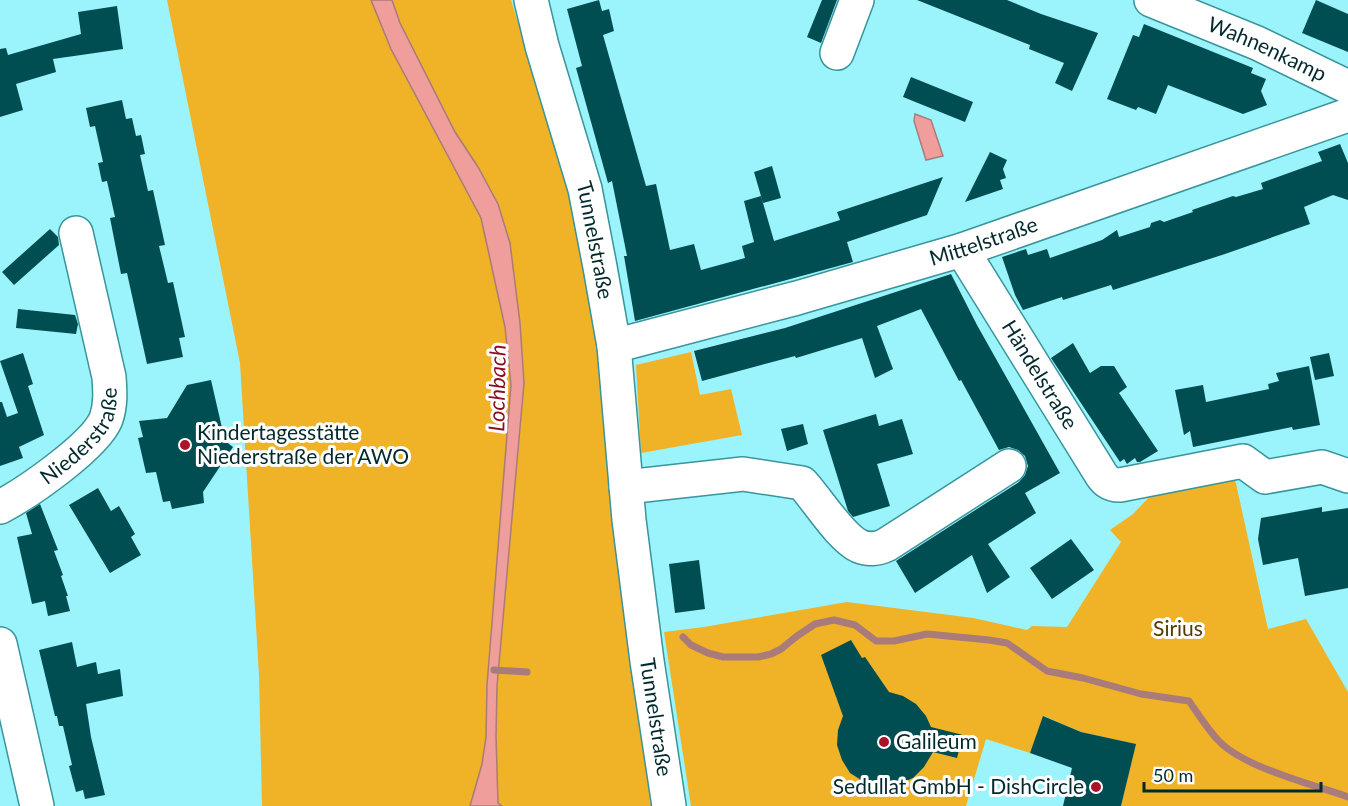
<svg xmlns="http://www.w3.org/2000/svg" width="1348" height="806" font-family="Lato,sans-serif">
<style>
.green{fill:#f0b227}
.water{fill:#f09e9b;stroke:#a97b7a;stroke-width:1.5}
.lines{fill:none;stroke-linecap:round;stroke-linejoin:round}
.stream{stroke:#a97b7a;stroke-width:7}
.building{fill:#004e52}
.minor-casing{stroke:#39949b;stroke-width:36}
.minor{stroke:#fff;stroke-width:33}
.poi-dot{fill:#aa1329;stroke:#fff;stroke-width:2}
.labels{text-anchor:middle;stroke-width:6;stroke-linejoin:round;paint-order:stroke}
.street-label{font-size:21px;fill:#022a2d;stroke:#fff}
.poi-label{font-size:21px;fill:#022a2d;stroke:#fff;text-anchor:start}
.park-label{font-size:21px;fill:#543b00;stroke:#fff}
.water-label{font-size:22px;font-style:italic;fill:#8b0f20;stroke:#fff}
</style>
<rect width="100%" height="100%" fill="#9bf4fb"/>
<g class="green">
<polygon points="167,0 511,0 566,178 604,380 659,806 262,806 259,675 240,363"/>
<polygon points="691,352 700,395 731,389 742,435 641,453 636,365"/>
<polygon points="1235,479 1268,629 1306,619 1348,692 1348,806 1121,806 1135,744 1081,732 1044,716 1030,753 986,739 966,806 691,806 664,632 704,627 847,602 973,618 1027,630 1032,626 1067,627 1121,542 1110,530 1133,514 1153,493"/>
</g>
<g class="water">
<polygon points="371,0 392,0 400,23 455,132 478,167 498,204 510,243 520,323 524,383 497,686 496,736 498,803 502,806 470,806 482,764 486,737 487,685 511,385 505,327 481,218 391,49"/>
<polygon points="915,114 931,120 943,156 926,160 914,121"/>
</g>
<g class="lines">
<g class="stream">
<path d="M683,637L691,645L708,653L723,657H758L771,654L781,649L797,636L815,624L834,620L855,625L876,641H894L927,634L989,640L1007,643L1047,671L1083,678L1141,694L1189,701C1198,714 1207,728 1217,739C1241,767 1312,784 1348,797"/>
<polyline points="494,670 527,672"/>
</g>
</g>
<g class="building">
<polygon points="599,0 602,11 609,9 614,31 603,35 646,186 656,184 670,250 694,244 701,270 745,258 742,246 754,242 744,201 761,196 774,241 840,220 837,212 943,177 927,215 847,242 853,262 635,321 624,256 627,256 612,181 608,183 576,68 582,66 567,9"/>
<polygon points="822,0 837,0 821,43 807,37"/>
<polygon points="917,0 1007,0 1041,14 1098,33 1072,91 1055,83 1064,63 1029,49 1030,45"/>
<polygon points="1316,0 1348,14 1348,52 1302,33"/>
<polygon points="117,6 123,49 53,59 56,72 16,84 23,110 0,117 0,49 6,48 8,55 81,34 78,12"/>
<polygon points="1144,24 1253,68 1251,73 1266,79 1261,91 1267,105 1243,114 1168,85 1156,114 1138,107 1136,110 1107,99 1133,35 1139,37"/>
<polygon points="911,77 973,102 965,122 903,97"/>
<polygon points="122,100 126,119 132,118 136,136 141,135 145,154 140,155 148,191 153,190 165,245 159,246 168,283 173,282 185,337 179,338 183,357 147,364 127,273 121,274 110,218 115,217 107,181 102,182 98,163 103,162 95,126 90,127 86,108"/>
<polygon points="1340,144 1348,163 1348,200 1333,195 1304,207 1310,224 1225,254 1113,290 1111,285 1063,300 1062,297 1023,310 1015,295 1002,257 1026,249 1028,255 1047,249 1050,258 1102,240 1117,230 1119,237 1150,227 1151,223 1160,220 1164,222 1193,212 1192,210 1233,196 1236,197 1263,189 1261,183 1322,161 1318,152"/>
<polygon points="990,152 1007,160 1003,169 1006,178 1000,180 1003,189 965,202"/>
<polygon points="772,166 781,198 763,203 754,172"/>
<polygon points="50,229 58,237 59,245 14,285 2,272"/>
<polygon points="951,274 977,325 1060,473 1025,493 1036,513 988,544 1010,577 987,593 972,555 915,593 896,561 1019,482 1025,475 1028,466 1025,456 1018,450 1009,447 999,450 961,380 959,381 921,309 877,326 893,369 875,378 862,338 796,358 795,356 702,381 694,351 785,328"/>
<polygon points="18,309 75,315 78,324 76,334 16,328"/>
<polygon points="1073,343 1090,373 1101,366 1114,366 1127,387 1119,393 1158,451 1140,462 1137,462 1135,458 1127,464 1124,459 1120,462 1051,358"/>
<polygon points="23,353 33,384 28,386 44,435 19,447 23,458 0,466 0,402 2,402 7,417 18,413 0,361"/>
<polygon points="1329,353 1334,376 1315,380 1310,357"/>
<polygon points="1309,366 1320,425 1293,430 1292,427 1193,447 1190,431 1184,435 1175,390 1203,385 1206,402 1269,389 1268,384 1279,381 1276,373"/>
<polygon points="211,380 225,441 233,447 203,492 204,503 172,509 170,501 163,502 156,472 146,473 138,438 143,437 139,421 167,418 187,385"/>
<polygon points="876,414 879,426 902,419 913,454 877,464 890,506 853,517 848,511 823,430"/>
<polygon points="803,424 808,444 787,451 781,429"/>
<polygon points="98,488 111,511 119,506 135,534 131,537 141,555 110,573 69,505"/>
<polygon points="40,504 58,550 54,551 63,575 61,576 68,596 66,596 70,611 48,616 45,601 32,604 17,537 32,534 26,513"/>
<polygon points="1322,507 1322,512 1348,508 1348,588 1305,596 1298,558 1263,565 1258,539 1261,518"/>
<polygon points="1071,539 1094,570 1052,599 1030,568"/>
<polygon points="699,560 705,609 675,613 669,564"/>
<polygon points="851,640 862,658 865,657 889,692 903,696 916,704 926,716 931,727 963,735 957,758 933,752 924,767 913,778 892,787 869,785 850,773 842,760 837,745 838,730 843,716 821,655"/>
<polygon points="72,642 77,667 96,662 98,674 120,669 123,696 86,704 91,737 105,795 85,799 83,790 76,792 69,766 72,765 63,726 59,726 57,716 55,716 39,650"/>
<polygon points="1043,716 1081,732 1136,744 1121,806 1063,806 1072,768 1030,753"/>
</g>
<g class="lines">
<defs>
<g id="minor">
<path id="s1" d="M531,0L542,46L585,189L600,267L614,346L629,520L647,661L669,806"/>
<path id="s2" d="M1151,0L1257,43L1348,87"/>
<polyline points="837,53 857,0"/>
<path id="s3" d="M962,250L1099,471C1104,480 1109,485 1120,485L1243,461L1265,477L1322,467L1348,476"/>
<path id="s4" d="M614,346L797,298L962,250L1348,115"/>
<path d="M626,487L743,474L802,483C817,499 840,537 859,546C868,550 878,549 886,545L1009,466"/>
<path id="s5" d="M0,507C27,493 95,446 106,419C111,405 110,391 109,377L76,233"/>
<polyline points="0,644 37,806"/>
</g>
</defs>
<use href="#minor" class="minor-casing"/>
<use href="#minor" class="minor"/>
</g>
<g class="poi-dot">
<circle cx="185" cy="445" r="6"/>
<circle cx="884" cy="742" r="6"/>
<circle cx="1096" cy="787" r="6"/>
</g>
<g class="labels">
<g class="street-label">
<text dy="7" stroke="none"><textPath href="#s2" startOffset="126">Wahnenkamp</textPath></text>
<text dy="7" stroke="none"><textPath href="#s1" startOffset="249">Tunnelstraße</textPath></text>
<text dy="7" stroke="none"><textPath href="#s4" startOffset="384">Mittelstraße</textPath></text>
<text dy="7" stroke="none"><textPath href="#s3" startOffset="147">Händelstraße</textPath></text>
<text dy="7" stroke="none"><textPath href="#s5" startOffset="111">Niederstraße</textPath></text>
<text dy="7" stroke="none"><textPath href="#s1" startOffset="730">Tunnelstraße</textPath></text>
</g>
<g class="poi-label">
<text x="197" y="440">Kindertagesstätte<tspan x="197" dy="24">Niederstraße der AWO</tspan></text>
<text x="896" y="749">Galileum</text>
<text x="1084" y="794" text-anchor="end">Sedullat GmbH - DishCircle</text>
</g>
<g class="park-label">
<text x="1178" y="636">Sirius</text>
</g>
<g class="water-label">
<text transform="translate(497 388) rotate(-89)" y="8">Lochbach</text>
</g>
</g>
<path d="M1144 782v9h177v-9" fill="none" stroke="#022a2d" stroke-width="3"/>
<text x="1153" y="782" font-size="18" fill="#022a2d" stroke="#ffffff" stroke-width="4.5" paint-order="stroke">50 m</text>
</svg>
